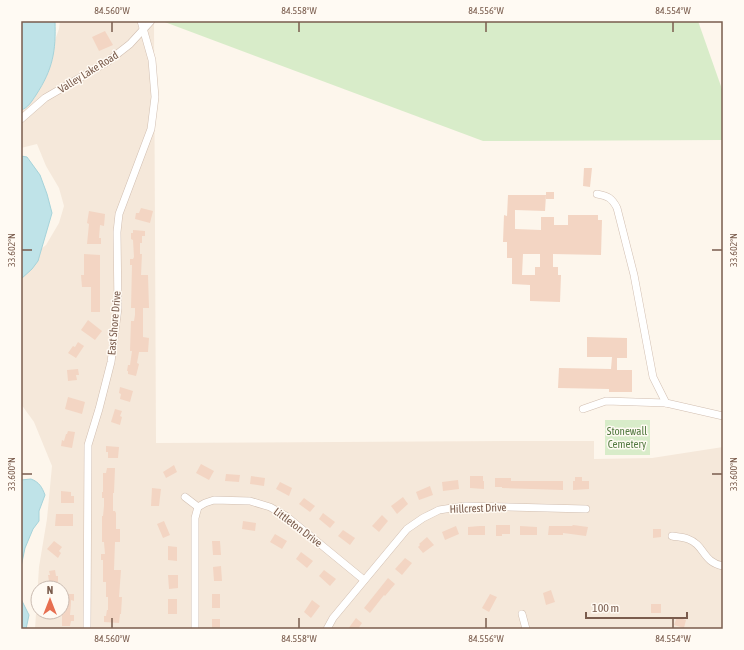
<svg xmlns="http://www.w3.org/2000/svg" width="744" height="650" font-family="'Asap Condensed',sans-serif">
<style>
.residential{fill:#f5e8da;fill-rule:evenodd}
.green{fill:#d8ecc9}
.water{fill:#bfe3e8;stroke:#a5d3da}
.building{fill:#f3d5c3;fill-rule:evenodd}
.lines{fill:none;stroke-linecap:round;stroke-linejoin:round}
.minor-casing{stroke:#d1beb0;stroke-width:8}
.minor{stroke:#fff;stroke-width:7}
.ticks{fill:none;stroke:#7a5c4d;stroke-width:1.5}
.labels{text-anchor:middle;stroke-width:3;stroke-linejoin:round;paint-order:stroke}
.street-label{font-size:11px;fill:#7a5c4d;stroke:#fffaf3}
.park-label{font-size:11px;fill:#537a41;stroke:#fffaf3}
.neatline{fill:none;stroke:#7a5c4d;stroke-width:1.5}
.ticks-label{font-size:10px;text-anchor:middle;fill:#7a5c4d}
</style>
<rect width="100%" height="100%" fill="#fdf6ec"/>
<path class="residential" d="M60,21H154L156,443L506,441H594V459L652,458L723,447V629H35L39,567L47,519L52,466L34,422L21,404V272L24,263L46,245L59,223L64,206L59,188L46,166L37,144L21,148V98L46,64L59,29ZM38,588H62V612H38Z"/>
<g class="green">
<polygon points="162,21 698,21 723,92 723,140 483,141"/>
<rect x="605" y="420" width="45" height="35"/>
</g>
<g class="water">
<path d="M21,21H55C56,51 53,69 36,95C32,101 28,108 21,110Z"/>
<polygon points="21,156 27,157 40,175 47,194 52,213 38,261 32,269 21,279"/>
<path d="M31,479C39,482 42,487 45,495L39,511V521L33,529L25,548L21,567V480Z"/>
<polygon points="21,599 29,615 26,629 21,629"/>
</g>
<g class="building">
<polygon points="105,31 113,45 99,51 92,37"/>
<polygon points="584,168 592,168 590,187 583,186"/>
<rect x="546" y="192" width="8" height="7"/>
<path d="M508,195H546L545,211L515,210V229L541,230V217H554V225H568V215H598V220H602L601,255L553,254V267H558V275H561L560,302L530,301V285L512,284V258H507V242H503L504,215L507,216ZM523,254H540V267H535V275H522Z"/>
<polygon points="141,208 153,211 150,223 135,219 136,213 139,213"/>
<polygon points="89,211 105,214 104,226 100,225 99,238 101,238 101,244 87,244 89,224 87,223"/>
<polygon points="133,230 145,231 145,236 142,236 142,243 140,243 140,254 142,254 141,275 148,275 149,308 143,308 143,337 149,338 148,352 139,352 137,363 139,364 136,376 128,374 128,371 127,371 128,365 130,365 132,351 130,351 131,321 134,321 135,315 135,308 131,308 132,265 130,265 130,259 133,259 134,257 133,240 131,239 131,233 133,233"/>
<polygon points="84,254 100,255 100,312 91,312 91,287 82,287 81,275 84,275"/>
<polygon points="88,320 102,331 95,340 81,330"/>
<polygon points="587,337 627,338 627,358 617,358 617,370 632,370 632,392 609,392 609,389 558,388 559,368 611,369 612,357 587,357"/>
<polygon points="78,342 84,346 76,358 68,353 73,346 75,347"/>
<polygon points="78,369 79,375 76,375 77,380 68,381 67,370"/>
<polygon points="120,387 133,391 130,402 120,399 121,394 119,393"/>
<polygon points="68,397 85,402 82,414 65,409"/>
<polygon points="115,409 122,411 120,416 122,417 120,425 111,422"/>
<polygon points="68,431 75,432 72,448 61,446 62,440 64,441 66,434 67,434"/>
<polygon points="106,446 119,447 118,458 108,458 108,452 106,452"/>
<polygon points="201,464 214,471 209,480 196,473"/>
<polygon points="174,465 177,472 166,478 163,472"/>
<polygon points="107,468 115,468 114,493 113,493 113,511 115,511 116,513 116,529 120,529 120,542 115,542 114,570 121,570 119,597 122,597 121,614 120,614 119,623 104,622 104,616 106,616 107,610 108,610 108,597 106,597 106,582 103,582 103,560 101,560 101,554 105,554 104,542 102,542 102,516 103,516 104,506 104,498 102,498 102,492 103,492 103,473 106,473"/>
<polygon points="226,474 240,475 239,482 225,481"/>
<polygon points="251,476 265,478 264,486 250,484"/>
<polygon points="470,476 483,476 483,481 484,481 484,489 470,488"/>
<polygon points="575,477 582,477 582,481 589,481 589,489 573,490 573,481 575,481"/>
<polygon points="495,478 511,478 511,481 563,481 563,490 502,488 502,487 495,487"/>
<polygon points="458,480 459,489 443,491 442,482"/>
<polygon points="280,482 292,488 289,496 276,489"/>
<polygon points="430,486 433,495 419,500 416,492"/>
<polygon points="152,488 161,489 159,506 151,506"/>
<polygon points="61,491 71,492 71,496 74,496 74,503 61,503"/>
<polygon points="403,497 408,504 397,514 391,506"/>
<polygon points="304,498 315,506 310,512 299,504"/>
<polygon points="323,513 335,522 330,528 319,519"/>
<polygon points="56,514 73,514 73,526 55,526"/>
<polygon points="382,515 388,521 379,532 372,526"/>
<polygon points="164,521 170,535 163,538 157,524"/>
<polygon points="243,521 256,523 255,531 242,529"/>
<polygon points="496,525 510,525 510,534 502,534 502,536 496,536"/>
<polygon points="573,525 588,527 586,536 563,533 563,535 548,535 549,526 572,526"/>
<polygon points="456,526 459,534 445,540 442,532"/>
<polygon points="480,526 485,526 485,535 468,535 468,527"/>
<polygon points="520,526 537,527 537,535 520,535"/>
<polygon points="653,529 661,529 661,537 653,538"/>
<polygon points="343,530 355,538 350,545 338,536"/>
<polygon points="275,534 287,541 282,549 270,542"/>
<polygon points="427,537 434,545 423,553 418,547 420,545 419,544"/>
<polygon points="54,541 62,547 59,551 61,553 58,558 47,549"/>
<polygon points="212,541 220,541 221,555 213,555"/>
<polygon points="168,546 177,547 177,561 168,560"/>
<polygon points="301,552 313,561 307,568 296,559"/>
<polygon points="405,558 412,563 402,575 395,569"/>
<polygon points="221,566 222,581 214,581 213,567"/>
<polygon points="55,570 56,576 58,576 58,586 50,587 48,575 50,575 49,571"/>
<polygon points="324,570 336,579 330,586 319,576"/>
<polygon points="168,575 178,575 178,588 169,589"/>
<polygon points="388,578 395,584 385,596 384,595 370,613 364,608"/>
<polygon points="551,590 555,602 546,605 543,593"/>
<polygon points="62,594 74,594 74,601 71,600 71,603 70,615 74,615 74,621 71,621 70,626 62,626"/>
<rect x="212" y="594" width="8" height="14"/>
<polygon points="490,594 497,597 489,612 482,608"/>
<rect x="168" y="599" width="9" height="15"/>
<polygon points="312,600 320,606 311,618 304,612"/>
<rect x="651" y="604" width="10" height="9"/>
<polygon points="677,617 686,620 684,628 674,625"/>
<polygon points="356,618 362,623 358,629 348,629"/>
<rect x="212" y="619" width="8" height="10"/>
</g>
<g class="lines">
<defs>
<g id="minor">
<polyline points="21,119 45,98 107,62 130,44 151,21"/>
<path d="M597,194C608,196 612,198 617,208L634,275L653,377L666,403"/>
<polyline points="583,409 606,401 666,403 723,416"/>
<polyline points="185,497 198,507"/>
<path d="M672,536C677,537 683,537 688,539C705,545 702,562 723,566"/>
<polyline points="522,614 526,629"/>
<polyline points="87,629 88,445 99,409 111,362 118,308 117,232 119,214 151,129 155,97 152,60 141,21"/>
<polyline points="195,629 195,518 198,507 205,503 214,500 250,501 270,507 286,516 364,580"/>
<polyline points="327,629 333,618 407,529 423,518 439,510 465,506 586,509"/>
</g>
</defs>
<use href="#minor" class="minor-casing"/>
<use href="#minor" class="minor"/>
</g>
<path class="ticks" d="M112,22V32M299,22V32M486,22V32M673,22V32M22,250H32M712,250H722M22,474H32M712,474H722M112,618V628M299,618V628M486,618V628M673,618V628"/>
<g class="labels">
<g class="street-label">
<text transform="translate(88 72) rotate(-32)" y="4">Valley Lake Road</text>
<text transform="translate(114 323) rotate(-85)" y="4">East Shore Drive</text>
<text transform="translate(478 508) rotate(-2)" y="4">Hillcrest Drive</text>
<text transform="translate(298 527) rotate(37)" y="4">Littleton Drive</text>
</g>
<g class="park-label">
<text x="627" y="435">Stonewall<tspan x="627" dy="13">Cemetery</tspan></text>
</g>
</g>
<rect width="744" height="650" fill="none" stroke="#fffaf3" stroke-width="44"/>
<g transform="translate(50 600)"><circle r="19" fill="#fffaf3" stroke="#cabbb1"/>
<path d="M0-3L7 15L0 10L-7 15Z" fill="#e76f51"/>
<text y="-6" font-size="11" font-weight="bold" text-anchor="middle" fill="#7a5c4d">N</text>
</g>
<path d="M586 612v6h101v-6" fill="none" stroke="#7a5c4d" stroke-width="2"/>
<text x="592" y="612" font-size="12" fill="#7a5c4d" stroke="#fffaf3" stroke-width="3" paint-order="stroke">100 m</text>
<rect x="22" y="22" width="700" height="606" class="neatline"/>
<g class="ticks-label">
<text x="112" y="14">84.560°W</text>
<text x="299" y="14">84.558°W</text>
<text x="486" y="14">84.556°W</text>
<text x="673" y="14">84.554°W</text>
<text transform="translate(11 250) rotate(-90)" y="4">33.602°N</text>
<text transform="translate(733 250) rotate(-90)" y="4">33.602°N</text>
<text transform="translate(11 474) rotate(-90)" y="4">33.600°N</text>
<text transform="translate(733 474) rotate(-90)" y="4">33.600°N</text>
<text x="112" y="642">84.560°W</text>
<text x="299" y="642">84.558°W</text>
<text x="486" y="642">84.556°W</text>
<text x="673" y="642">84.554°W</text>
</g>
</svg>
